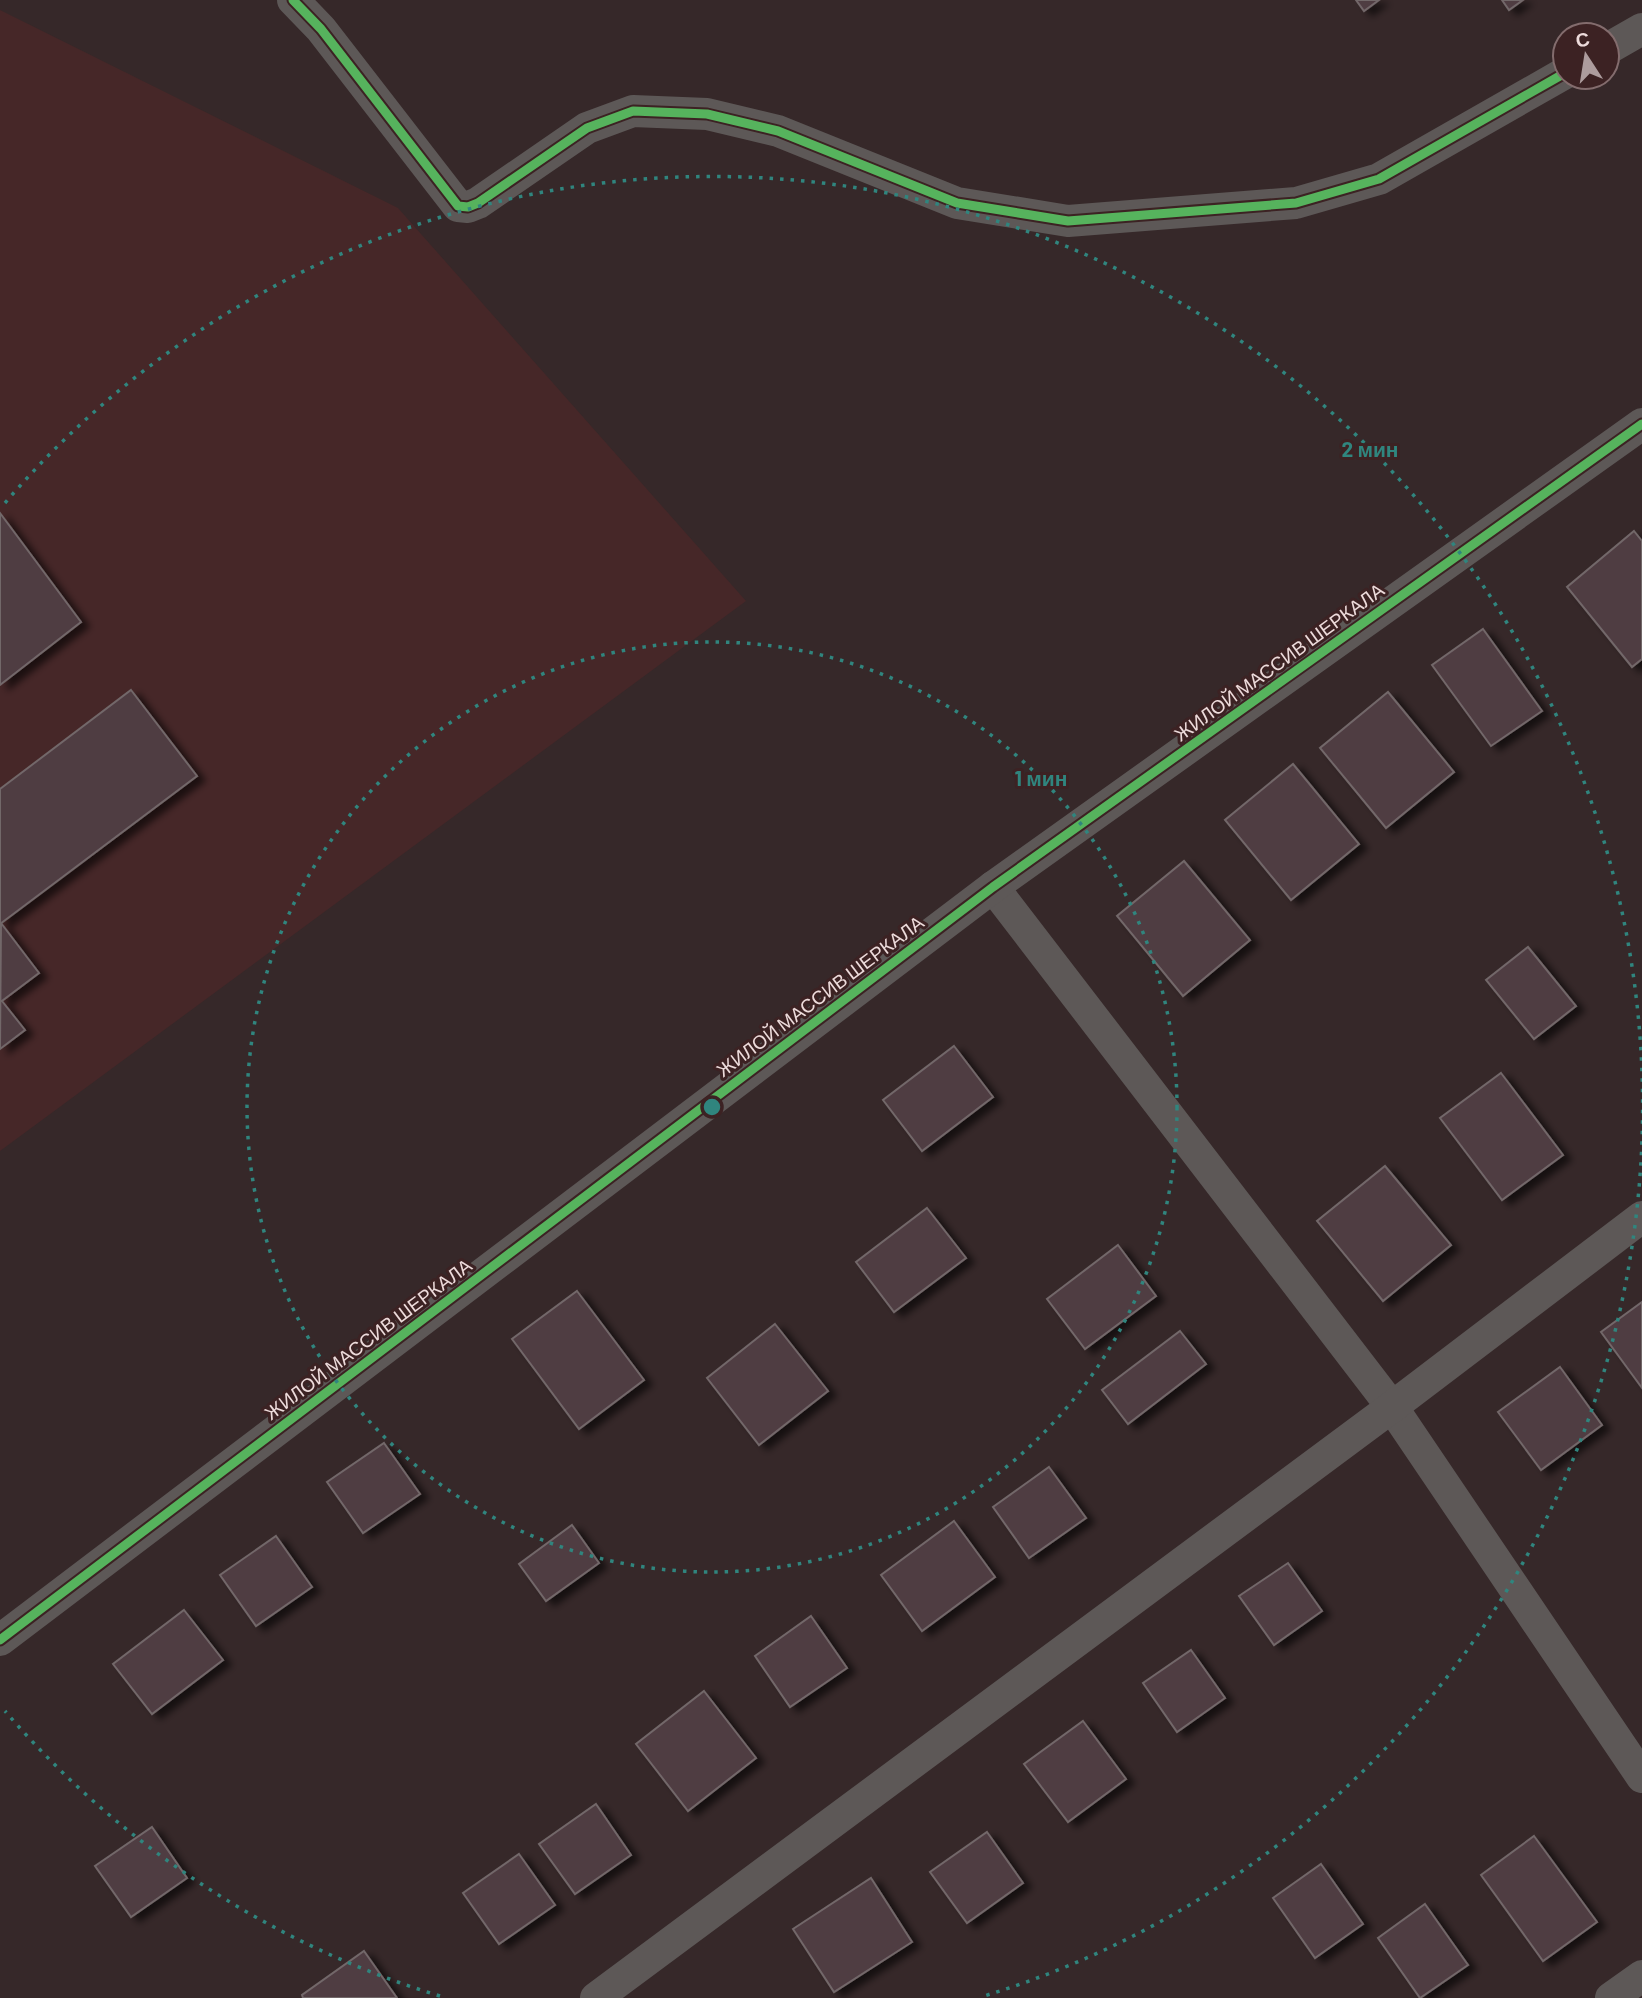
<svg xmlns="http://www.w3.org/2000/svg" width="1642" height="1998" font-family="Barlow,sans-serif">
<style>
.built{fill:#462728}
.building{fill:#503c43;stroke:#726769;stroke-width:2;filter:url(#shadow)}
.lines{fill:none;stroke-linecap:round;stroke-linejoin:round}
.minor{stroke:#5d5857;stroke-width:32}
.cycleway-casing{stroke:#3c2223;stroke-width:13}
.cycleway{stroke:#56b35d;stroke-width:9}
.ring{fill:none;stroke:#30857e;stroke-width:3.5;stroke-dasharray:3.5 7}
.labels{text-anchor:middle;stroke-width:6;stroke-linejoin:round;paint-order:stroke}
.street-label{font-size:19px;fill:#eddbdb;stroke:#3c2223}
.centre{fill:#30857e;stroke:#3c2223;stroke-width:3.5}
.ring-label{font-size:21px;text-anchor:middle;font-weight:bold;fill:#30857e;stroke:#3c2223;stroke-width:6;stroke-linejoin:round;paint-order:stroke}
</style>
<defs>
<filter id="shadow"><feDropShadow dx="8" dy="4.5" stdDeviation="3.5" flood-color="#0009"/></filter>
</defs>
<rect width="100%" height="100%" fill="#362829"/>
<polygon class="built" points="0,10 398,208 746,601 0,1151"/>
<g class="building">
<polygon points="1356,0 1379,0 1364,11"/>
<polygon points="1502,0 1523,0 1509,10"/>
<polygon points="0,513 81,622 0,685"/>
<polygon points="1634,531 1642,541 1642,659 1632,667 1567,587"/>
<polygon points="1483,629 1542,711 1491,746 1432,665"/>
<polygon points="131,690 197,776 0,924 0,789"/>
<polygon points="1388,692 1454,772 1386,828 1320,748"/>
<polygon points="1293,764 1359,844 1291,900 1225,820"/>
<polygon points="1184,861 1250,940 1183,996 1117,916"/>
<polygon points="1,923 39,973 2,1001 25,1030 0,1049"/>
<polygon points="1528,947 1576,1006 1534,1039 1486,980"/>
<polygon points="954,1046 993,1097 922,1151 883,1100"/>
<polygon points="1501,1073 1563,1155 1502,1200 1440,1118"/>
<polygon points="1385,1166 1451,1245 1383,1301 1317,1221"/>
<polygon points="927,1208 966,1258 894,1312 856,1262"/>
<polygon points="1118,1245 1156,1296 1085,1349 1047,1299"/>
<polygon points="577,1291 644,1380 579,1429 512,1339"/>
<polygon points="1642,1302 1642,1388 1601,1332"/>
<polygon points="775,1324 828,1391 759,1445 707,1378"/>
<polygon points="1180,1331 1206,1364 1128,1424 1102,1390"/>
<polygon points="1560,1367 1602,1425 1541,1470 1498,1412"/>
<polygon points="384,1443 420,1494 363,1533 327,1482"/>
<polygon points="1049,1467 1086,1518 1029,1558 993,1507"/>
<polygon points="954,1521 995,1577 922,1631 881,1575"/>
<polygon points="572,1525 599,1563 546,1601 519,1564"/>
<polygon points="276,1536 312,1587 256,1626 220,1575"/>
<polygon points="1288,1563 1322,1611 1274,1645 1239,1596"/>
<polygon points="184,1610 223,1660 152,1714 113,1664"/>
<polygon points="811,1616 847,1668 790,1707 755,1656"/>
<polygon points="1191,1650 1225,1698 1177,1732 1143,1683"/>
<polygon points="704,1691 756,1758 688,1811 636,1744"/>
<polygon points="1083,1721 1126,1779 1068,1822 1024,1764"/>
<polygon points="596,1804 631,1855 575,1894 539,1844"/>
<polygon points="152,1827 187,1878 131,1917 95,1866"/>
<polygon points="987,1832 1023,1883 967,1923 930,1872"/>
<polygon points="1534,1836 1597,1922 1543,1961 1481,1875"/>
<polygon points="519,1854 555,1905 499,1944 463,1893"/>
<polygon points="1321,1864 1363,1924 1315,1958 1273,1898"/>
<polygon points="871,1878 912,1942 834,1992 793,1929"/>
<polygon points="1425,1904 1468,1965 1420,1998 1378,1938"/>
<polygon points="364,1951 397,1998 303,1998 302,1995"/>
</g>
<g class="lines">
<g class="minor">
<polyline points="293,0 321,29 458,206 468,207 478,203 587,128 633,111 707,114 778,131 957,203 1068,221 1296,203 1379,179 1565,73"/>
<polyline points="1607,49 1642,29"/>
<polyline points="993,887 1392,1407 1642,1777"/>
<polyline points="0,1640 993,887 1642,424"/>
<polyline points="596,1998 1392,1407 1642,1217"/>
<polyline points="1611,1998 1642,1976"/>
</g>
<defs>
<g id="cycleway">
<polyline points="293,0 321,29 458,206 468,207 478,203 587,128 633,111 707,114 778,131 957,203 1068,221 1296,203 1379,179 1565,73"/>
<polyline points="0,1640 993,887 1642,424"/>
</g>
</defs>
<use href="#cycleway" class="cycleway-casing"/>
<use href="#cycleway" class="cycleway"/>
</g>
<g class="ring">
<circle cx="712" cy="1107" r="465"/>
<path d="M440 1996A930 930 0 0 1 5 1711M5 503A930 930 0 1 1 984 1996"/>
</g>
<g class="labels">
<g class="street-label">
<text transform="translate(1279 662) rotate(-36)" y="7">ЖИЛОЙ МАССИВ ШЕРКАЛА</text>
<text transform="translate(820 996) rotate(-37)" y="7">ЖИЛОЙ МАССИВ ШЕРКАЛА</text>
<text transform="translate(368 1339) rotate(-37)" y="7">ЖИЛОЙ МАССИВ ШЕРКАЛА</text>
</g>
</g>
<circle cx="712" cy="1107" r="10" class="centre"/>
<g class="ring-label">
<text x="1370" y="457">2 мин</text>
<text x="1041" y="786">1 мин</text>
</g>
<g transform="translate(1586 56) rotate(348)"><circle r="33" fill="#3c2223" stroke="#836c6d" stroke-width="2"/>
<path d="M0-5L12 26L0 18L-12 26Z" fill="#ad9c9d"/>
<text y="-10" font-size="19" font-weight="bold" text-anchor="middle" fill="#eddbdb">С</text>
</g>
</svg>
